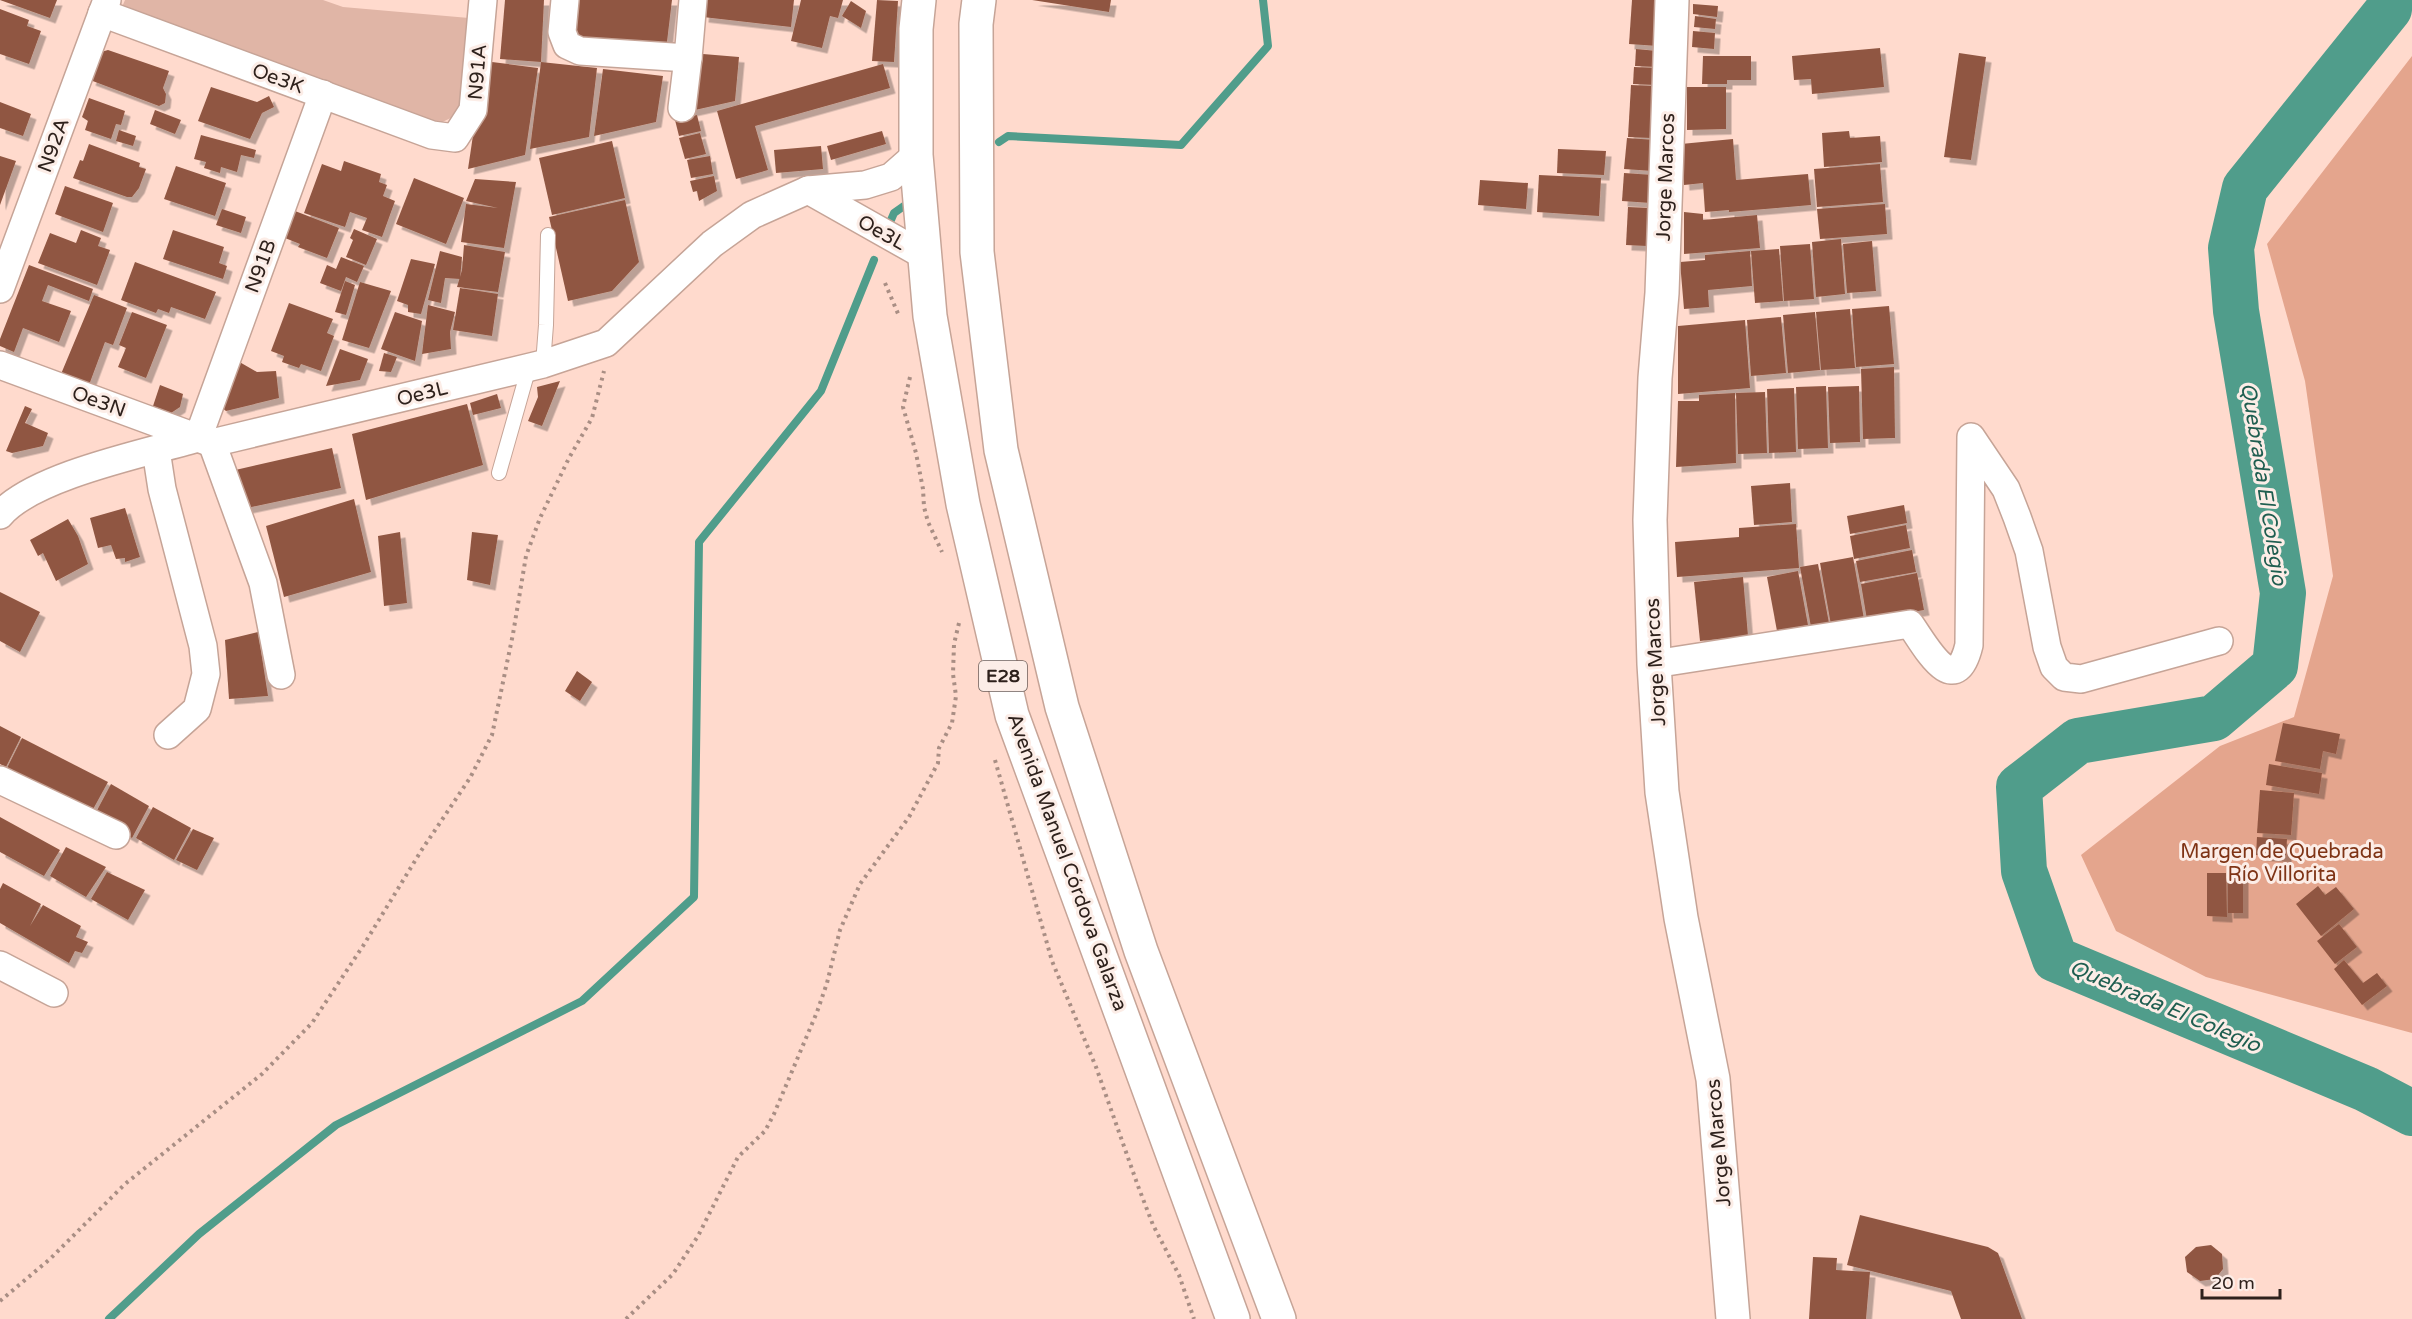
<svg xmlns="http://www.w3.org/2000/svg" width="2412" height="1319" font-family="'Varela Round',sans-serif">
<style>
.green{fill:#e0b5a6}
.forest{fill:#e4a58d}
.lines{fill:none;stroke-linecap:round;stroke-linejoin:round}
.stream{stroke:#509d8b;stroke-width:8}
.river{stroke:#509d8b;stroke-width:46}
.building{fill:#905742;filter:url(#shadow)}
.service-casing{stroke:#c6a497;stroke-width:16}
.minor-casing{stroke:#c6a497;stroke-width:30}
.secondary-casing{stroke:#c6a497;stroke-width:36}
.primary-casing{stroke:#c6a497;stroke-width:36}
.path{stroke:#a98e84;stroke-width:4;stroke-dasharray:3 4.5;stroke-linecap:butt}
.service{stroke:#fff;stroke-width:14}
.minor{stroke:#fff;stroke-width:27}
.secondary{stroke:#fff;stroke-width:33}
.primary{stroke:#fff;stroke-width:33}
.labels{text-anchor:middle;stroke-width:6;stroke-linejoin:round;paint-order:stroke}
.shield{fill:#fcede7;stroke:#6c5e59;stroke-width:1.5}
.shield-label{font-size:18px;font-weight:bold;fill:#2e211c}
.street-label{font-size:20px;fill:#2e211c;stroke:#fcede7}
.park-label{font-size:20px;fill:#7f3416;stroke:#fcede7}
.water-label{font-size:21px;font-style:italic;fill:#1f5e50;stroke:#fcede7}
</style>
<defs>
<filter id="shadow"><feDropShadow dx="5.5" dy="5.5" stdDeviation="0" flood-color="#0004"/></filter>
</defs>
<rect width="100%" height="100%" fill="#ffdacd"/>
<polygon class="green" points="125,0 323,0 343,7 469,18 468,97 457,115 434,126 122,7"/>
<polygon class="forest" points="2412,56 2412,1033 2206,977 2116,931 2081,855 2220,746 2294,717 2333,576 2305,381 2267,244"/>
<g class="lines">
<g class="stream">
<polyline points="999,142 1008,136 1181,145 1268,46 1263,0"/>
<polyline points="891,220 894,213 911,201"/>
<polyline points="109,1319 199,1234 336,1125 582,1001 694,897 699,542 821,391 874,260"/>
</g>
<polyline class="river" points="2390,0 2389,9 2245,188 2231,248 2236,311 2283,593 2275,666 2214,718 2078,741 2019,787 2024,871 2055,959 2366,1089 2412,1113"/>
</g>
<g class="building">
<polygon points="0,0 57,0 50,18"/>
<polygon points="505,0 544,0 541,62 500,59"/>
<polygon points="571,0 672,0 666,50 568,37"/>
<polygon points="705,0 794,0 791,27 703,17"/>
<polygon points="801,0 843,0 838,18 830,16 822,48 791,41"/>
<polygon points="877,0 898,1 894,62 872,61"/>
<polygon points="1032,0 1111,0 1109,12"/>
<polygon points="1632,0 1660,0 1658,46 1629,44"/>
<polygon points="851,1 866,11 861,28 842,16"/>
<polygon points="1693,4 1718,6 1717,17 1693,14"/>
<polygon points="0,9 29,20 27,26 41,31 29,64 0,54"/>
<polygon points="1695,16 1716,19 1715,29 1694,27"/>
<polygon points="1693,31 1715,33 1714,49 1692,47"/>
<polygon points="1880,48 1884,87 1812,94 1811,79 1794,80 1792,56"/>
<polygon points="1636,49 1658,51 1657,67 1635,66"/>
<polygon points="108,50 169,71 163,88 166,94 165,103 159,106 90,80 101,52"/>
<polygon points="691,53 739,57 735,101 686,112"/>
<polygon points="1959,53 1986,57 1971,160 1944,157"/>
<polygon points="1703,56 1751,56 1751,80 1727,80 1727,84 1702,84"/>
<polygon points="484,61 538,68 525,155 468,169"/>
<polygon points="541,62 597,68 589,137 530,149"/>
<polygon points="883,64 890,88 755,126 768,170 736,179 717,111"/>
<polygon points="1634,67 1657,68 1656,85 1633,84"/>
<polygon points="603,69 663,76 656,122 594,136"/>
<polygon points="1631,85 1654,86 1651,138 1628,137"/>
<polygon points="211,87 257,102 269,96 274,107 262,113 250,139 198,121"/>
<polygon points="1687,87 1726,87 1726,129 1687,130"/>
<polygon points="89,98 125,111 121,125 116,124 111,139 85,130 88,121 82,117"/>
<polygon points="0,102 31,114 23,136 0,128"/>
<polygon points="155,110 181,120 175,134 150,124"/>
<polygon points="697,115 701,131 679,136 675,120"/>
<polygon points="119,130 136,136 133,146 116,141"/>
<polygon points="882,131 886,144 831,160 827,146"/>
<polygon points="1849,131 1850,138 1880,136 1882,162 1824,167 1822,133"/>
<polygon points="700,133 706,154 685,159 679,138"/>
<polygon points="201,135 256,150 254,158 241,155 237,172 221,167 220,173 204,168 206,162 194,159"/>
<polygon points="1627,138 1655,140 1653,171 1624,169"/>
<polygon points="1733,139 1736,180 1808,174 1811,205 1729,212 1729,210 1705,212 1703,183 1684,185 1681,144"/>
<polygon points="612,141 625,198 552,215 539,158"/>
<polygon points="89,144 140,163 139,167 146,169 139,188 132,197 127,197 73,178 80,160 83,161"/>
<polygon points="821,146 823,169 776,173 774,150"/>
<polygon points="1558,149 1606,151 1604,175 1557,173"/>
<polygon points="0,156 16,161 0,205"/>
<polygon points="710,156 713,174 691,178 687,160"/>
<polygon points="344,161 381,174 379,182 387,185 383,196 395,201 382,237 362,230 367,218 350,212 345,227 304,213 322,164 341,171"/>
<polygon points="1880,164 1883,202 1817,207 1814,169"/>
<polygon points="176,166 226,183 215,216 164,199"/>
<polygon points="1624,173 1653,175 1651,203 1622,201"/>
<polygon points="1539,175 1601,178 1599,216 1537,212"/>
<polygon points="714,176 717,191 699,201 697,191 693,192 690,181"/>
<polygon points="414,178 464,198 446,244 396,224"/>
<polygon points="475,179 516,182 504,248 461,242 466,204 498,208 466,201"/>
<polygon points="1480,180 1528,183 1526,209 1478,205"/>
<polygon points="65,186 113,203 103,232 55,214"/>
<polygon points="625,200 639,262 612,291 568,301 549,217"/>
<polygon points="1885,204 1887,234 1820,239 1817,209"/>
<polygon points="1628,207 1650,208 1647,246 1626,245"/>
<polygon points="222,209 246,217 241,233 216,225"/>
<polygon points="295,211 339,228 327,258 298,247 300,244 285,238"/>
<polygon points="1684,212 1703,214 1703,220 1757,215 1760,248 1684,254"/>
<polygon points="354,229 377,239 366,265 346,257 353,240 350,238"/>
<polygon points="81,230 101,238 98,246 110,250 97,285 38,263 50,233 76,243"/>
<polygon points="173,230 224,247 219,263 227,266 223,279 163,259"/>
<polygon points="1841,239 1845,294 1816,297 1812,242"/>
<polygon points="1872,241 1876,291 1847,293 1843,244"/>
<polygon points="1810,244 1814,299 1784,301 1780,246"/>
<polygon points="464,245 505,252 498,292 457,287 462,270"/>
<polygon points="1779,249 1783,301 1755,303 1751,251"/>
<polygon points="440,251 462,257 460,279 445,278 441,303 428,300"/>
<polygon points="1750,251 1752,286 1708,290 1709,307 1684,309 1680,262 1705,260 1705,255"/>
<polygon points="341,257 364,266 357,282 346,277 341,291 320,283 327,265 336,269"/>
<polygon points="411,259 435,264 421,314 408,312 408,305 397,301"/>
<polygon points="135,262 216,292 205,319 171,307 169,313 158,309 156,313 121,300"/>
<polygon points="29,265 93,289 89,301 48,285 42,301 71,311 59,342 23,328 14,352 0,346 0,339"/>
<polygon points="345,281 355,285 346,315 335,312"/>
<polygon points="360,282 391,291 369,348 342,340"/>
<polygon points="460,288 498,294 492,336 453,330"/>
<polygon points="94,295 127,308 113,345 105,342 89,385 61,374"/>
<polygon points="289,303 333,319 327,333 334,336 321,371 301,364 299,368 282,362 284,356 271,351"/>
<polygon points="428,305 455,312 450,332 451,349 422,354"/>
<polygon points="1889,306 1894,364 1856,367 1852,309"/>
<polygon points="1850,309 1855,368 1821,370 1816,312"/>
<polygon points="132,312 167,325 146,378 118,367 126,348 119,345"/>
<polygon points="395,312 422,321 415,361 381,349"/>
<polygon points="1815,312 1820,370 1788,373 1783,315"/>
<polygon points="1781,317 1786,373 1751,376 1747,320"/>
<polygon points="1745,320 1750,388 1678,394 1678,326"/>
<polygon points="340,349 368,359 360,380 326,386"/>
<polygon points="384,353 397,357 391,372 379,371"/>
<polygon points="236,360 257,372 276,371 279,398 226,411 221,407"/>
<polygon points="1894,367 1895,438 1863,439 1861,369"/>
<polygon points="560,381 542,426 528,421 538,397 537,387"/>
<polygon points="160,385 183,394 180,407 171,413 153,406"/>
<polygon points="1826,386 1828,448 1798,449 1796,387"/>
<polygon points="1859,386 1860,442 1830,443 1828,387"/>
<polygon points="1794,388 1796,452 1769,453 1767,389"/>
<polygon points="1765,392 1767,453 1738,454 1736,393"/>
<polygon points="1735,393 1736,463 1676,467 1678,401 1699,401 1699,395"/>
<polygon points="497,394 501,408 473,415 470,403"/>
<polygon points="467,404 483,465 366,500 352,434"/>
<polygon points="25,406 32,409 25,423 48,433 43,446 12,453 6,451"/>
<polygon points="332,448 341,488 247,508 231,471"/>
<polygon points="1790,483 1792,522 1754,525 1751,486"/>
<polygon points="354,499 371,572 284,597 266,526"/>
<polygon points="1904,505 1907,523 1850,534 1847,516"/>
<polygon points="125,508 140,557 125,562 125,558 116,559 111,545 98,548 90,518"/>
<polygon points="68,519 78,536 88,564 56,581 43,553 38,556 30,540"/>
<polygon points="1796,524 1799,568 1677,577 1675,542 1739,537 1739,528"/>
<polygon points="1906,525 1910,548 1854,559 1850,536"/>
<polygon points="400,532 407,603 384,606 378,536"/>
<polygon points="472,532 498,535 490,585 467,580"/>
<polygon points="1912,550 1916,572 1860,582 1856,561"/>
<polygon points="1853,557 1864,619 1831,625 1820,563"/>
<polygon points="1818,564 1829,623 1811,627 1800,567"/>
<polygon points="1798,571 1808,625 1777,631 1767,577"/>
<polygon points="1917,573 1924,610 1867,620 1861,584"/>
<polygon points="1743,577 1748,636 1700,641 1694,582"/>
<polygon points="0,592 40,612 20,652 0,641"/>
<polygon points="258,632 268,696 229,699 225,640"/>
<polygon points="577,671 592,682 580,701 565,691"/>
<polygon points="2283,723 2340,734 2336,754 2323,751 2320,769 2275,761"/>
<polygon points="0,726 21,737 6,767 0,764"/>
<polygon points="22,738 108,782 91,813 7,768"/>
<polygon points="2269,764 2322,773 2319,794 2266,785"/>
<polygon points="111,784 149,806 132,838 94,816"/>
<polygon points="2260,790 2294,793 2291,835 2257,833"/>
<polygon points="153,807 191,828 174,860 136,838"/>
<polygon points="0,817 60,850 44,876 0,852"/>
<polygon points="193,829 214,838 197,870 176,860"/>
<polygon points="2257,837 2287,839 2286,857 2256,855"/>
<polygon points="66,847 106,867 86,897 50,876"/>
<polygon points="107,872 145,890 128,920 91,899"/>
<polygon points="2207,873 2226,873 2227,917 2207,916"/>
<rect x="2228" y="875" width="15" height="38"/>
<polygon points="3,883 41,904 30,926 43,905 81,926 76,937 88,942 82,953 75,951 69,963 0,923 0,889"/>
<polygon points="2318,886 2325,895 2336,887 2354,909 2321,936 2296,904"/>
<polygon points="2339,924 2357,947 2335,964 2317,941"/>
<polygon points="2344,960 2363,983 2377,973 2387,986 2362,1005 2334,969"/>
<polygon points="1860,1215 1988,1247 1998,1253 2022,1319 1961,1319 1951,1291 1847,1265"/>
<polygon points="2211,1245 2222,1254 2223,1269 2215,1279 2200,1281 2187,1272 2185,1257 2196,1247"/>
<polygon points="1813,1257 1837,1258 1836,1270 1870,1272 1866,1319 1809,1319"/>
</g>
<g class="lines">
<defs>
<g id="service">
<polyline points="543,364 546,325 548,235"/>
<polyline points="499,473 529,367"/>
</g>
<g id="minor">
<polyline points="565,0 562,32 567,45 580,51 688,58 693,0"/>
<polyline points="102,13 432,135 455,138 473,110 483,0"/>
<polyline points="682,108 688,58"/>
<polyline points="808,190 925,256"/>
<polyline points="0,289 107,0"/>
<polyline points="0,365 198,438 323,94"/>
<polyline points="212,443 263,583 281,675"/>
<polyline points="156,450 162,489 203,646 206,674 197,709 168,735"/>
<path d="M0,515C33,476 146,453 198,438L212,443L543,364L606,343L712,244L752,215L808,190L865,185L891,177L916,155"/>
<path d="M1654,664L1910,624C1925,645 1955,703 1969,645L1971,437L2006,489L2017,517L2029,551L2047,647L2054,667L2064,677L2081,679L2219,641"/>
<polyline points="0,780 116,835"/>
<polyline points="0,965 54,993"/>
</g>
<polyline id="secondary" points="1672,0 1662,293 1655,378 1650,520 1654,664 1662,792 1681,918 1713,1079 1733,1319"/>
<g id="primary">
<polyline points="919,0 916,29 916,155 930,316 963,504 1012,715 1233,1319"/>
<polyline points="979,0 976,24 977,252 1001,450 1062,707 1141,951 1279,1319"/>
</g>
</defs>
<use href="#service" class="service-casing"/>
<use href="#minor" class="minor-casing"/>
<use href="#secondary" class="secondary-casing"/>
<use href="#primary" class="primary-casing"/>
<g class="path">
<polyline points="885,283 899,316"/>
<polyline points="910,377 903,407 916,453 923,489 924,507 928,522 942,552"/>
<polyline points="995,760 1052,961 1096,1067 1138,1186 1153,1225 1179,1275 1194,1319"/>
<polyline points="0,1301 50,1259 125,1184 262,1074 312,1023 363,946 421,851 470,778 492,735 513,634 526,556 540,518 569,458 592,418 604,371"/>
<polyline points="626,1319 673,1274 698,1236 738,1157 765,1131 774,1114 817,1012 827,983 840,930 860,884 909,817 938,763 939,748 952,723 956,696 953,674 954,644 959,623"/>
</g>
<use href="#service" class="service"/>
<use href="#minor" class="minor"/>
<use href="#secondary" class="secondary"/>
<use href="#primary" class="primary"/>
</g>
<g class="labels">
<rect class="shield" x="979" y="661" width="48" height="30" rx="4.5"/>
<g class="shield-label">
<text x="1003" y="682">E28</text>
</g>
<g class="street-label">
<text transform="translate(477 72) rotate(-85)" y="7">N91A</text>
<text transform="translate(278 78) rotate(20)" y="7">Oe3K</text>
<text transform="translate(53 145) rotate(-70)" y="7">N92A</text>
<text transform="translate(1665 177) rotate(-88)" y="7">Jorge Marcos</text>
<text transform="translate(882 232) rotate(29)" y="7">Oe3L</text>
<text transform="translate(260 266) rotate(-70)" y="7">N91B</text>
<text transform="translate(422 393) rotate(-14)" y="7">Oe3L</text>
<text transform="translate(99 401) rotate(20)" y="7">Oe3N</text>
<text transform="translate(1655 662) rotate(-93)" y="7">Jorge Marcos</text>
<text transform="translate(1068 862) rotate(70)" y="7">Avenida Manuel Córdova Galarza</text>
<text transform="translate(1718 1143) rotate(-95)" y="7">Jorge Marcos</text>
</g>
<g class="park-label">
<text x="2282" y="858">Margen de Quebrada<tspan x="2282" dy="23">Río Villorita</tspan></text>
</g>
<g class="water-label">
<text transform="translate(2264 484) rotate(81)" y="7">Quebrada El Colegio</text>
<text transform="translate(2165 1006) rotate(23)" y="7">Quebrada El Colegio</text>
</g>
</g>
<path d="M2202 1289v9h78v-9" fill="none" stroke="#2e211c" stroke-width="3"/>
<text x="2211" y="1289" font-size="18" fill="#2e211c" stroke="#fcede7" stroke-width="4.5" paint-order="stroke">20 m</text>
</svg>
